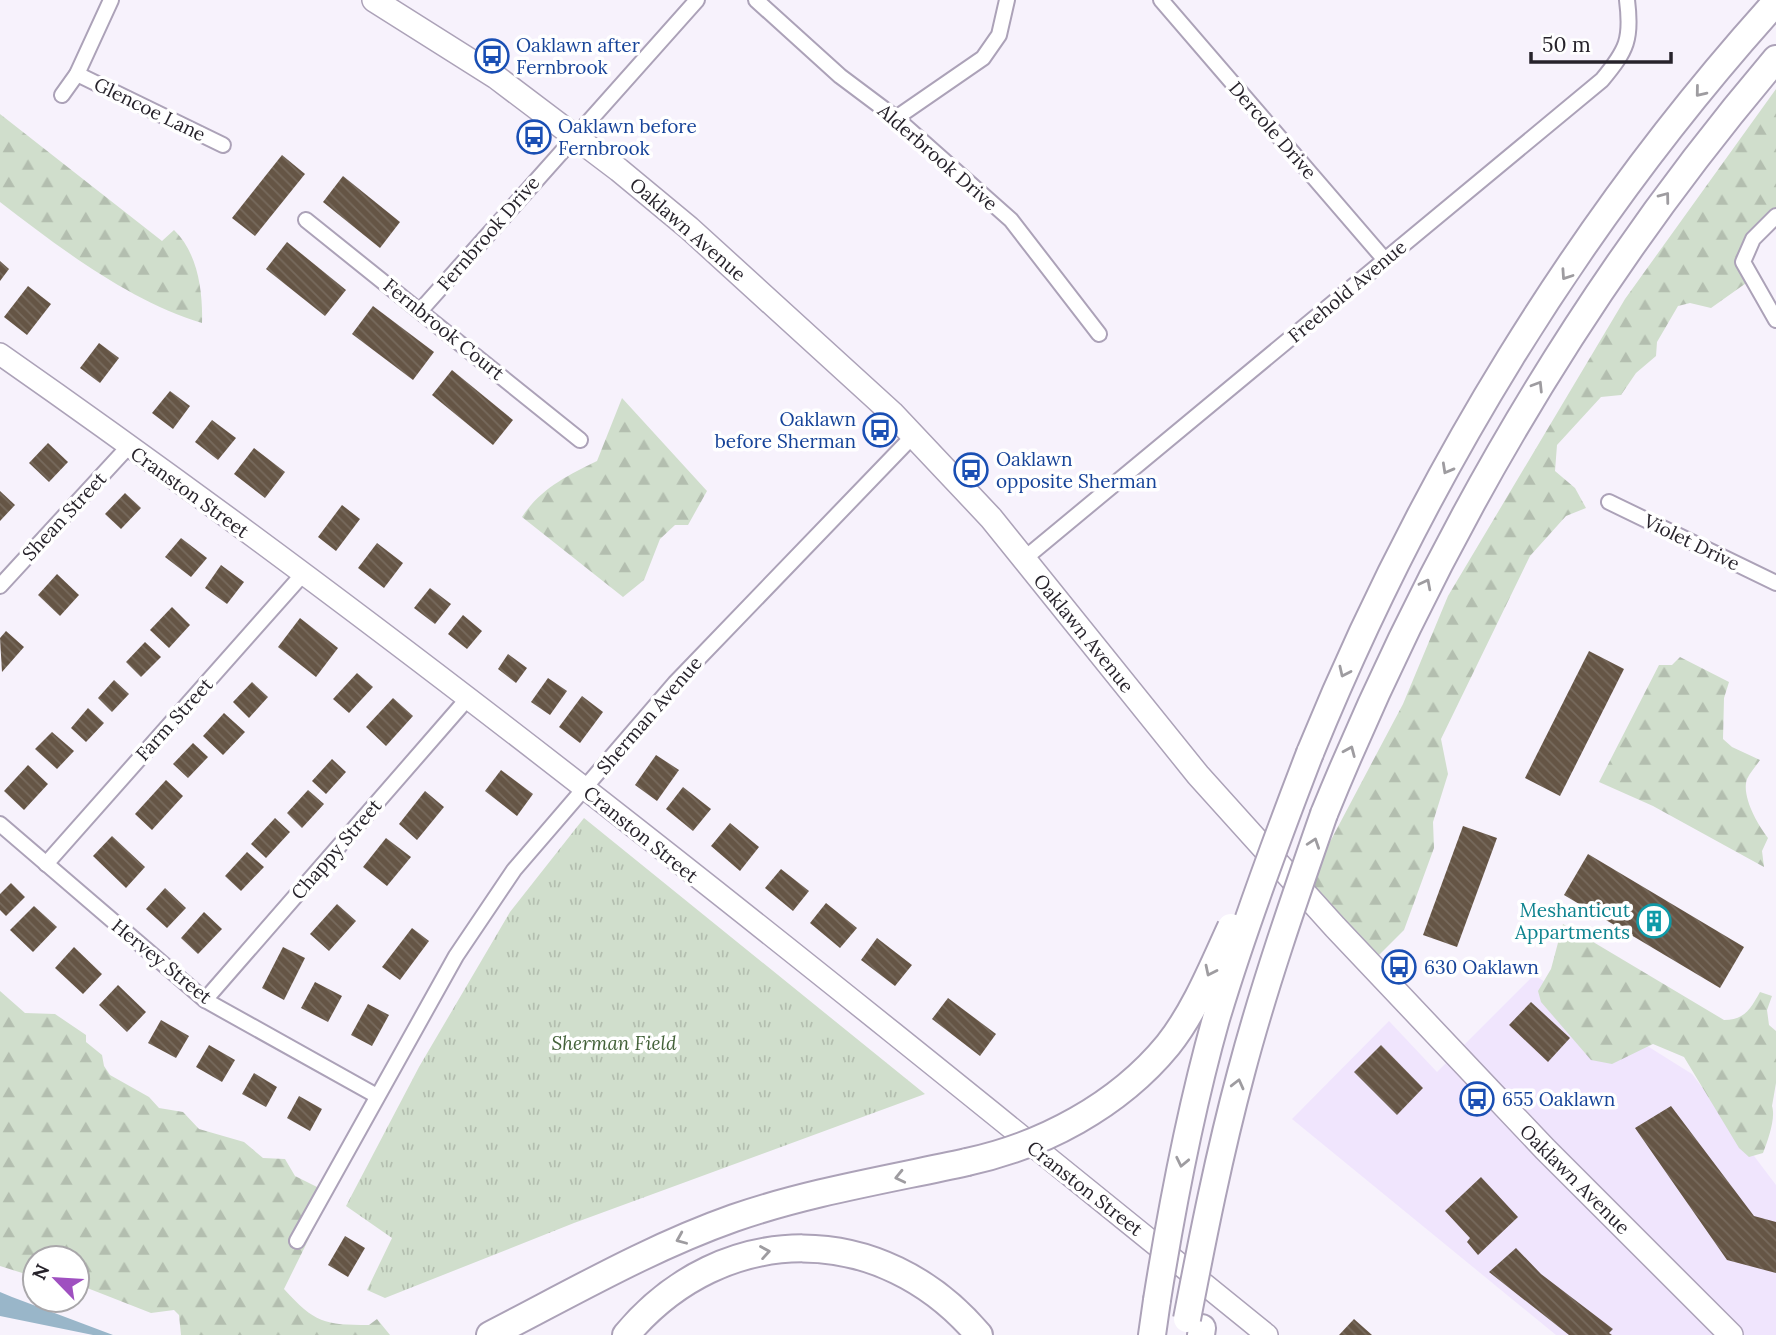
<svg xmlns="http://www.w3.org/2000/svg" width="1776" height="1335" font-family="Lora,serif">
<style>
.built{fill:#f0e5fd}
.forest{fill:url(#forest-firs)}
.park{fill:url(#park-tufts)}
.water{fill:#99b6c9}
.building{fill:url(#building-back-hatch)}
.lines{fill:none;stroke-linecap:round;stroke-linejoin:round}
.street-casing{stroke:#aca2b8;stroke-width:18}
.secondary-casing{stroke:#aca2b8;stroke-width:24}
.primary-casing{stroke:#aca2b8;stroke-width:26}
.highway-casing{stroke:#aca2b8;stroke-width:30}
.street{stroke:#fff;stroke-width:14}
.secondary{stroke:#fff;stroke-width:21}
.primary{stroke:#fff;stroke-width:23}
.highway{stroke:#fff;stroke-width:26}
.highway-bridge-casing{stroke:#aca2b8;stroke-width:30;stroke-linecap:butt}
.highway-bridge{stroke:#fff;stroke-width:26}
.oneway{stroke:#9e9ca0}
.labels{text-anchor:middle;stroke-width:7;stroke-linejoin:round;paint-order:stroke}
.transit-label{font-size:19px;fill:#164399;stroke:#fff;text-anchor:start}
.street-label{font-size:19px;fill:#27232b;stroke:#fff}
.culture-label{font-size:19px;fill:#0d838f;stroke:#fff;text-anchor:end}
.park-label{font-size:19px;font-style:italic;fill:#436139;stroke:#fff}
</style>
<defs>
<pattern id="forest-firs" width="22" height="20" patternUnits="userSpaceOnUse" patternTransform="scale(1.75)"><rect width="22" height="20" fill="#d0decc"/><path d="M5 1l3.5 6h-7zM16 11l3.5 6h-7z" fill="#b3beaf"/></pattern>
<pattern id="park-tufts" width="24" height="20" patternUnits="userSpaceOnUse" patternTransform="scale(1.75)"><rect width="24" height="20" fill="#d0decc"/><path d="M3 7l-1-3M5 7V3M7 7l1-3M15 17l-1-3M17 17v-4M19 17l1-3" fill="none" stroke="#b3beaf"/></pattern>
<pattern id="building-back-hatch" width="6" height="6" patternUnits="userSpaceOnUse" patternTransform="scale(1.75)"><rect width="6" height="6" fill="#655545"/><path d="M-1 5l2 2M0 0l6 6M5-1l2 2" fill="none" stroke="#776a5d"/></pattern>
</defs>
<rect width="100%" height="100%" fill="#f7f2fc"/>
<polygon class="built" points="1534,975 1692,1074 1776,1185 1776,1335 1556,1335 1292,1119 1389,1021 1437,1072"/>
<g class="forest">
<polygon points="1776,89 1776,214 1742,255 1749,281 1711,308 1690,303 1678,306 1657,342 1656,356 1636,373 1621,395 1601,397 1557,445 1555,471 1575,488 1586,508 1566,516 1530,556 1441,739 1448,774 1433,822 1434,848 1404,930 1371,963 1307,889 1314,872 1403,704 1448,596 1625,299"/>
<path d="M0,114L162,241L174,230C198,253 203,292 202,323C129,301 60,248 0,202Z"/>
<path d="M622,398L707,491L688,525H675L660,539L644,580L623,597L522,517C541,488 567,476 597,461Z"/>
<path d="M1680,657L1729,682L1724,698L1723,739L1732,747L1760,760C1756,766 1750,773 1747,779C1741,796 1758,825 1768,838L1762,851L1764,867L1653,806L1599,782L1659,665H1672Z"/>
<path d="M1563,924L1724,1020C1745,1020 1751,1008 1760,992L1772,996L1767,1010L1769,1025L1776,1031V1083L1772,1106C1776,1118 1768,1140 1763,1153L1749,1157L1739,1148L1684,1057L1653,1044L1612,1064L1591,1060L1541,1002L1538,991L1551,969Z"/>
<path d="M0,991L25,1013L55,1014L86,1035V1042L102,1055L104,1066L110,1075L149,1097L159,1108L183,1112L199,1129L244,1142L263,1158L285,1159L295,1176L331,1194L284,1289C315,1323 324,1325 369,1325L377,1319L390,1335H181L179,1315L174,1310L151,1313L77,1284V1258H35V1277L0,1266Z"/>
</g>
<polygon class="park" points="584,818 925,1094 574,1223 385,1298 367,1290 392,1238 346,1206 419,1067 510,912"/>
<polygon class="water" points="0,1292 12,1297 113,1335 93,1335 0,1316"/>
<g class="building">
<polygon points="282,155 305,174 255,236 232,218"/>
<polygon points="343,176 400,222 380,248 323,202"/>
<polygon points="287,242 346,290 325,316 266,269"/>
<polygon points="0,261 9,269 0,281"/>
<polygon points="28,286 51,304 27,335 4,317"/>
<polygon points="373,306 434,352 413,380 352,334"/>
<polygon points="99,343 119,358 100,383 80,368"/>
<polygon points="452,370 513,420 493,445 432,395"/>
<polygon points="170,391 190,406 173,429 152,413"/>
<polygon points="212,420 236,438 218,460 195,442"/>
<polygon points="48,443 68,462 49,482 29,463"/>
<polygon points="254,448 285,472 265,498 234,474"/>
<polygon points="0,491 15,505 0,521"/>
<polygon points="125,493 141,508 121,529 105,514"/>
<polygon points="342,505 360,519 336,551 318,537"/>
<polygon points="181,538 207,558 191,577 165,557"/>
<polygon points="377,543 403,563 384,588 358,568"/>
<polygon points="221,565 244,582 227,604 205,588"/>
<polygon points="57,574 79,595 60,616 38,595"/>
<polygon points="430,588 451,604 435,624 414,608"/>
<polygon points="172,607 190,625 169,648 150,630"/>
<polygon points="463,615 482,631 467,649 448,634"/>
<polygon points="300,618 338,648 316,677 278,647"/>
<polygon points="6,631 24,647 2,672 0,638"/>
<polygon points="145,642 161,657 141,677 126,662"/>
<polygon points="1589,651 1624,669 1560,796 1525,778"/>
<polygon points="508,654 527,668 516,683 498,669"/>
<polygon points="357,673 373,687 349,713 333,699"/>
<polygon points="548,678 567,691 550,715 531,702"/>
<polygon points="114,680 129,694 112,712 98,698"/>
<polygon points="252,682 268,697 249,718 233,702"/>
<polygon points="582,696 603,712 580,743 559,727"/>
<polygon points="393,698 413,716 386,746 366,727"/>
<polygon points="88,708 104,723 86,742 71,728"/>
<polygon points="224,713 245,732 223,755 203,736"/>
<polygon points="52,732 74,751 57,769 35,749"/>
<polygon points="193,743 208,757 188,778 173,764"/>
<polygon points="656,755 679,770 657,801 635,785"/>
<polygon points="332,759 346,772 326,794 312,781"/>
<polygon points="28,765 48,784 24,810 4,791"/>
<polygon points="501,770 533,794 517,816 485,791"/>
<polygon points="166,780 183,796 152,830 135,814"/>
<polygon points="683,787 711,809 693,831 666,809"/>
<polygon points="308,790 324,804 302,828 287,813"/>
<polygon points="425,791 444,807 417,840 399,824"/>
<polygon points="275,818 290,832 266,858 251,844"/>
<polygon points="730,823 759,847 740,871 711,846"/>
<polygon points="1463,826 1497,838 1457,947 1423,935"/>
<polygon points="112,836 145,867 126,888 93,856"/>
<polygon points="386,838 411,857 387,886 363,867"/>
<polygon points="247,852 264,867 241,891 225,876"/>
<polygon points="1588,854 1744,947 1720,988 1564,895"/>
<polygon points="781,869 809,891 793,911 765,888"/>
<polygon points="11,883 25,897 6,916 0,910 0,894"/>
<polygon points="165,888 186,908 167,928 146,909"/>
<polygon points="826,903 857,928 840,948 810,923"/>
<polygon points="337,904 356,921 329,951 310,934"/>
<polygon points="34,906 57,927 33,952 10,930"/>
<polygon points="204,912 222,929 198,954 181,938"/>
<polygon points="412,928 429,941 400,980 382,967"/>
<polygon points="877,938 912,965 895,986 861,960"/>
<polygon points="74,947 102,974 83,994 55,968"/>
<polygon points="283,947 305,958 284,1000 262,988"/>
<polygon points="315,982 342,996 328,1022 301,1008"/>
<polygon points="118,985 146,1012 127,1032 99,1005"/>
<polygon points="948,998 996,1034 980,1056 932,1019"/>
<polygon points="1531,1002 1570,1038 1548,1062 1509,1025"/>
<polygon points="368,1004 389,1015 372,1046 351,1035"/>
<polygon points="161,1020 189,1036 176,1058 148,1043"/>
<polygon points="209,1045 235,1060 222,1082 196,1067"/>
<polygon points="1381,1045 1423,1088 1397,1115 1354,1072"/>
<polygon points="254,1073 277,1087 266,1107 242,1094"/>
<polygon points="299,1096 322,1109 310,1131 287,1118"/>
<polygon points="1671,1106 1754,1216 1776,1222 1776,1273 1727,1260 1635,1128"/>
<polygon points="1481,1177 1518,1217 1478,1255 1467,1242 1470,1238 1445,1211"/>
<polygon points="345,1236 365,1248 348,1277 328,1265"/>
<polygon points="1516,1248 1541,1274 1613,1329 1609,1333 1612,1335 1569,1335 1489,1272"/>
<polygon points="1354,1319 1372,1335 1339,1335"/>
</g>
<g class="lines">
<defs>
<g id="street">
<polyline points="756,0 840,76 896,118 1011,220 1099,334"/>
<polyline points="1161,0 1385,260"/>
<polyline points="77,74 223,145"/>
<polyline points="62,95 77,74 111,0"/>
<polyline points="896,118 983,58 999,35 1007,0"/>
<polyline points="1776,216 1753,239 1743,262 1776,320"/>
<polyline points="306,220 580,440"/>
<polyline points="420,311 697,0"/>
<polyline points="1609,502 1776,583"/>
<path d="M1024,559L1602,80C1627,50 1632,39 1627,0"/>
<polyline points="0,586 128,447"/>
<polyline points="0,824 205,1000 377,1096"/>
<polyline points="46,864 303,574"/>
<polyline points="205,1000 468,698"/>
<polyline points="297,1241 456,956 514,870 675,683 913,436"/>
</g>
<path id="secondary" d="M0,354C438,660 852,999 1267,1335"/>
<polyline id="primary" points="374,0 496,77 619,170 689,228 892,413 991,518 1198,775 1335,927 1545,1149 1731,1335"/>
<g id="highway">
<path d="M1310,753C1421,481 1578,221 1776,2"/>
<path d="M1324,814C1436,540 1584,285 1776,59"/>
<path d="M490,1335C570,1294 649,1248 734,1218C809,1192 890,1179 967,1162"/>
<path d="M626,1335C723,1219 882,1220 979,1335"/>
<polyline points="1152,1335 1157,1300"/>
<polyline points="1201,1335 1202,1328"/>
</g>
</defs>
<use href="#street" class="street-casing"/>
<use href="#secondary" class="secondary-casing"/>
<use href="#primary" class="primary-casing"/>
<use href="#highway" class="highway-casing"/>
<use href="#street" class="street"/>
<use href="#secondary" class="secondary"/>
<use href="#primary" class="primary"/>
<use href="#highway" class="highway"/>
<defs>
<g id="highway-bridge">
<path d="M967,1162C1042,1146 1118,1106 1168,1045C1195,1011 1213,966 1231,927"/>
<path d="M1157,1300C1172,1206 1190,1111 1216,1019C1243,929 1276,841 1310,753"/>
<path d="M1187,1319C1203,1236 1219,1155 1241,1073C1264,986 1294,900 1324,814"/>
</g>
</defs>
<use href="#highway-bridge" class="highway-bridge-casing"/>
<use href="#highway-bridge" class="highway-bridge"/>
</g>
<defs><path id="oneway-chevron" d="M-2-3.5L2.5 0L-2 3.5" fill="none" stroke-width="1.6" stroke-linecap="round" stroke-linejoin="round" transform="scale(1.75)"/></defs>
<g class="oneway">
<use href="#oneway-chevron" transform="translate(1700 92) rotate(129)"/>
<use href="#oneway-chevron" transform="translate(1665 197) rotate(-53)"/>
<use href="#oneway-chevron" transform="translate(1566 275) rotate(124)"/>
<use href="#oneway-chevron" transform="translate(1538 386) rotate(-58)"/>
<use href="#oneway-chevron" transform="translate(1447 469) rotate(119)"/>
<use href="#oneway-chevron" transform="translate(1426 584) rotate(-63)"/>
<use href="#oneway-chevron" transform="translate(1344 672) rotate(115)"/>
<use href="#oneway-chevron" transform="translate(1350 751) rotate(-67)"/>
<use href="#oneway-chevron" transform="translate(1314 843) rotate(-71)"/>
<use href="#oneway-chevron" transform="translate(1210 971) rotate(116)"/>
<use href="#oneway-chevron" transform="translate(1238 1084) rotate(-76)"/>
<use href="#oneway-chevron" transform="translate(1182 1162) rotate(102)"/>
<use href="#oneway-chevron" transform="translate(900 1177) rotate(167)"/>
<use href="#oneway-chevron" transform="translate(681 1239) rotate(157)"/>
<use href="#oneway-chevron" transform="translate(765 1252) rotate(-10)"/>
</g>
<defs>
<symbol id="bus-ring" viewBox="-11 -11 22 22"><circle r="9.5" fill="#fff" stroke="#1a4fb4" stroke-width="1.5"/><path d="M-5-6H5V4H4V6H2V4H-2V6H-4V4H-5ZM-3.5-4V0h7V-4ZM-3.5 1.2v1.5H-2V1.2ZM2 1.2v1.5H3.5V1.2Z" fill="#1a4fb4"/></symbol>
<symbol id="building-ring" viewBox="-11 -11 22 22"><circle r="9.5" fill="#fff" stroke="#0f9aa8" stroke-width="1.5"/><path d="M-4-6H4V6H1V3H-1V6H-4ZM-2.5-4.3h1.7v1.8h-1.7ZM.8-4.3h1.7v1.8H.8ZM-2.5-1h1.7V.8h-1.7ZM.8-1h1.7V.8H.8Z" fill="#0f9aa8"/></symbol>
</defs>
<g fill-rule="evenodd">
<use href="#bus-ring" x="473" y="37" width="38" height="38"/>
<use href="#bus-ring" x="515" y="118" width="38" height="38"/>
<use href="#bus-ring" x="861" y="411" width="38" height="38"/>
<use href="#bus-ring" x="952" y="451" width="38" height="38"/>
<use href="#building-ring" x="1635" y="902" width="38" height="38"/>
<use href="#bus-ring" x="1380" y="948" width="38" height="38"/>
<use href="#bus-ring" x="1458" y="1080" width="38" height="38"/>
</g>
<g class="labels">
<g class="transit-label">
<text x="516" y="52">Oaklawn after<tspan x="516" dy="22">Fernbrook</tspan></text>
<text x="558" y="133">Oaklawn before<tspan x="558" dy="22">Fernbrook</tspan></text>
<text x="856" y="426" text-anchor="end">Oaklawn<tspan x="856" dy="22">before Sherman</tspan></text>
<text x="996" y="466">Oaklawn<tspan x="996" dy="22">opposite Sherman</tspan></text>
<text x="1424" y="974">630 Oaklawn</text>
<text x="1502" y="1106">655 Oaklawn</text>
</g>
<g class="street-label">
<text transform="translate(150 109) rotate(26)" y="7">Glencoe Lane</text>
<text transform="translate(1273 130) rotate(49)" y="7">Dercole Drive</text>
<text transform="translate(938 157) rotate(41)" y="7">Alderbrook Drive</text>
<text transform="translate(688 229) rotate(41)" y="7">Oaklawn Avenue</text>
<text transform="translate(488 233) rotate(-49)" y="7">Fernbrook Drive</text>
<text transform="translate(1347 291) rotate(-40)" y="7">Freehold Avenue</text>
<text transform="translate(444 329) rotate(39)" y="7">Fernbrook Court</text>
<text transform="translate(190 492) rotate(36)" y="7">Cranston Street</text>
<text transform="translate(64 516) rotate(-47)" y="7">Shean Street</text>
<text transform="translate(1692 542) rotate(26)" y="7">Violet Drive</text>
<text transform="translate(1084 633) rotate(51)" y="7">Oaklawn Avenue</text>
<text transform="translate(649 715) rotate(-49)" y="7">Sherman Avenue</text>
<text transform="translate(174 719) rotate(-48)" y="7">Farm Street</text>
<text transform="translate(641 834) rotate(39)" y="7">Cranston Street</text>
<text transform="translate(336 849) rotate(-49)" y="7">Chappy Street</text>
<text transform="translate(162 961) rotate(39)" y="7">Hervey Street</text>
<text transform="translate(1575 1179) rotate(45)" y="7">Oaklawn Avenue</text>
<text transform="translate(1085 1188) rotate(38)" y="7">Cranston Street</text>
</g>
<g class="culture-label">
<text x="1630" y="917">Meshanticut<tspan x="1630" dy="22">Appartments</tspan></text>
</g>
<g class="park-label">
<text x="614" y="1050">Sherman Field</text>
</g>
</g>
<g transform="translate(56 1279) rotate(295)"><circle r="33" fill="#ffffff" stroke="#a9a7aa" stroke-width="2"/>
<path d="M0-5L12 26L0 18L-12 26Z" fill="#9f50c0"/>
<text y="-10" font-size="19" font-weight="bold" text-anchor="middle" fill="#27232b">N</text>
</g>
<path d="M1531 52v10h140v-10" fill="none" stroke="#27232b" stroke-width="3.5"/>
<text x="1542" y="52" font-size="21" fill="#27232b" stroke="#ffffff" stroke-width="5" paint-order="stroke">50 m</text>
</svg>
